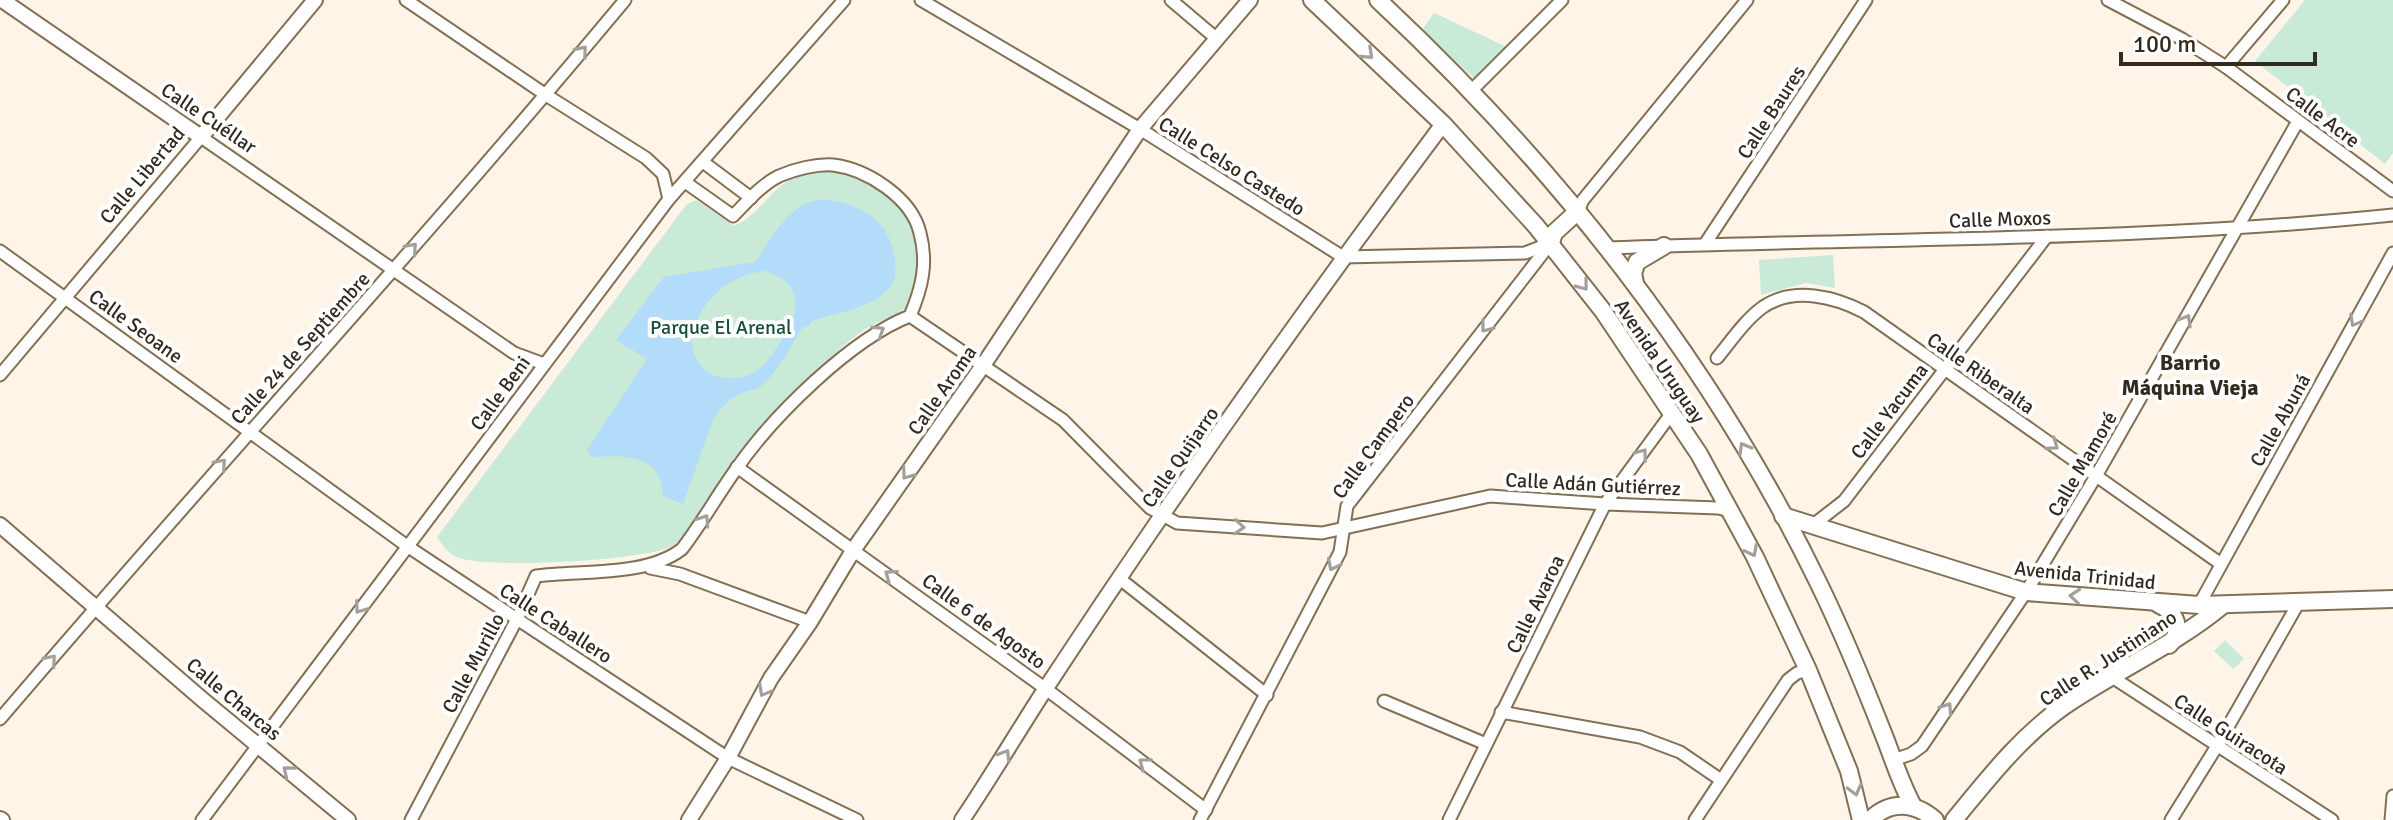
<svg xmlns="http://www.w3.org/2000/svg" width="2393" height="820" font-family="Signika,sans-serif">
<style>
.green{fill:#c8ead7}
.water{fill:#b3dbfa;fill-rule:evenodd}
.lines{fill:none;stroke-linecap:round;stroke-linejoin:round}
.minor-casing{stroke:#836f53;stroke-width:15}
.tertiary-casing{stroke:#836f53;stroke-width:18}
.secondary-casing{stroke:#836f53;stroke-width:20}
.minor{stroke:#fff;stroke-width:11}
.tertiary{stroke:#fff;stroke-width:14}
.secondary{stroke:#fff;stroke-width:16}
.oneway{stroke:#a39f9a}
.labels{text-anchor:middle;stroke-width:8;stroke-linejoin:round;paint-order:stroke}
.street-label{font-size:20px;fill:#322a1e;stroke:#fff}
.park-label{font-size:20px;fill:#164e36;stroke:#fff}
.neighbourhood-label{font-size:22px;font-weight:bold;fill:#322a1e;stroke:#fff}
</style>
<rect width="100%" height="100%" fill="#fef4e8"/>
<g class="green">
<polygon points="2305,0 2393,0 2393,153 2385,164 2255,61"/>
<polygon points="1434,13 1509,48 1476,80 1422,30"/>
<path d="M825,170C871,178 916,207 919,258C919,271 918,287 912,299C904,316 881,319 867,328C835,349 796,391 770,419C759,431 746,443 737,456C717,484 703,524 674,545C650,561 494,568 463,559C450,556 444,548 437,537L687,204L696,200L734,226C755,217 765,198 783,184C795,175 810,173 825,170Z"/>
<polygon points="1833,255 1835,288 1806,283 1761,295 1759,260"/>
<polygon points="2225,640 2244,659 2233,669 2214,651"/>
</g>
<path class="water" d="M817,200C857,199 893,221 895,263C896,273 896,280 890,287C870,310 836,312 810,322L809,326L802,328C790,347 780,369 762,385C755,391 748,390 740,394C728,399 719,410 713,420L683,504L663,496C663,453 622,455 591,457L587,450L647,359L616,340L664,277L755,262C772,239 786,207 817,200ZM766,271C804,284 801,310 782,339C767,363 757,380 726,378C717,377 710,375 704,369C674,340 706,293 737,279C746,274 757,272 766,271Z"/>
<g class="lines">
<defs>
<g id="minor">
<polyline points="406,0 546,95 646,158 663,174 669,199"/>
<polyline points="921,0 1140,129 1343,257 1525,253 1551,243"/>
<polyline points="1171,0 1217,39"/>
<polyline points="2108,0 2182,39 2226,67 2393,191"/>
<polyline points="2226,67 2283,0"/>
<polyline points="1470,92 1562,0"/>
<polyline points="703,162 751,198"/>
<path d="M685,182L733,216C747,202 761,185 779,176C795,169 816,164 833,165C867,169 912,198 920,233C928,263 922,288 910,316"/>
<polyline points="1578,211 1583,200 1747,0"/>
<polyline points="1705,244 1866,0"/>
<path d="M1607,248C1869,238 2132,242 2393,215"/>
<polyline points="0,251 407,546 517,619 728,758 857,820"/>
<polyline points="910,316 1063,420 1150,508 1177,523 1322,533 1490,496 1605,504 1718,508 1731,511"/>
<path d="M1717,358C1731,341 1745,320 1763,307C1794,286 1835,297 1864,312L2221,564"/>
<polyline points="0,375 201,137 514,353 544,364"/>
<polyline points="737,467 1046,689 1206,810"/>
<polyline points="1813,525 1844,501 2047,236"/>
<polyline points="650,568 680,574 810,622"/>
<polyline points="1120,579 1267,695"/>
<polyline points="2199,605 2393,253"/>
<polyline points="2112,677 2332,820"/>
<polyline points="1384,701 1486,744"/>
<polyline points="1501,712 1640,737 1680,752 1721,780"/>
<path d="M0,719C206,477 422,244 625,0"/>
<polyline points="1893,760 1911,754 1922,746 2026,592 2096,476 2298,121"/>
<polyline points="202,820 669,199 844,0"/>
<path d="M411,820L517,619L536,576C581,570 646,577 682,549C702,523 718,494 737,468C773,416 851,339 910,316"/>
<polyline points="1200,820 1340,552 1347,506 1550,244"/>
<polyline points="1449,820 1605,504 1671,414"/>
<polyline points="1695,820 1788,680 1797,673 1808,670"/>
<polyline points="2171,820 2217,746 2299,602"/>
<polyline points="2391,820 2393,796"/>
</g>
<g id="tertiary">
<polyline points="2,0 201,137 315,0"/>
<polyline points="0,525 203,700 348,820"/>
<polyline points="0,819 2,820"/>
<polyline points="689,820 728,758 771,678 810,622 854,549 984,364 1140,129 1250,0"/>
<path d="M962,820C991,777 1018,731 1046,688C1172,496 1305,308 1443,124"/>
</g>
<g id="secondary">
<polyline points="1312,0 1443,124 1536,226 1603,311 1699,454 1755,557 1808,670 1849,771 1861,820"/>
<path d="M1378,0C1556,166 1711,362 1818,582C1842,631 1863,682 1883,733C1893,758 1900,782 1913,806"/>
<polyline points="1551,243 1554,233 1578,211"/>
<polyline points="1635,283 1633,273 1637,262 1664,246"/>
<polyline points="1783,516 2026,592 2199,605 2393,599"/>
<path d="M2158,604C2176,612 2184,630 2169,645"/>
<path d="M1870,820C1890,800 1915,802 1935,820"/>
<path d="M1954,820C1987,780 2020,737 2064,706C2117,670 2173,646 2223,605"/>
</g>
</defs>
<use href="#minor" class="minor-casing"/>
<use href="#tertiary" class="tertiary-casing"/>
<use href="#secondary" class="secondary-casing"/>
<use href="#minor" class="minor"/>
<use href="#tertiary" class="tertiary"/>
<use href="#secondary" class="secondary"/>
</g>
<defs><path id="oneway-chevron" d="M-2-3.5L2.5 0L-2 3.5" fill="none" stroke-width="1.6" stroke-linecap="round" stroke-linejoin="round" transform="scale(2)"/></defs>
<g class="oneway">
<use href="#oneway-chevron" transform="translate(582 51) rotate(-50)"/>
<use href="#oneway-chevron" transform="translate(1368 54) rotate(43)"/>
<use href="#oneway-chevron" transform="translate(412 248) rotate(-49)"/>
<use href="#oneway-chevron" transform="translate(1583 285) rotate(52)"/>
<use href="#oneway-chevron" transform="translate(2186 320) rotate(-60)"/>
<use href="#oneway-chevron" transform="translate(2355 321) rotate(119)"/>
<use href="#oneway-chevron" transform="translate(1486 327) rotate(128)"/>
<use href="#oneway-chevron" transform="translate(879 331) rotate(-32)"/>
<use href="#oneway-chevron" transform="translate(2053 445) rotate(35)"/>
<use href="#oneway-chevron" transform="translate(1744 448) rotate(-120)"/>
<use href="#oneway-chevron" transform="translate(1642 454) rotate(-53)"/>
<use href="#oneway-chevron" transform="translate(221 464) rotate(-49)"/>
<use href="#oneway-chevron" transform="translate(907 474) rotate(126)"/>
<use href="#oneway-chevron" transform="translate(704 520) rotate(-56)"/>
<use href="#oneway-chevron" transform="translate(1239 527) rotate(4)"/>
<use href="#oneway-chevron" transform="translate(1752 551) rotate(63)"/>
<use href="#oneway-chevron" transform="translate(1333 565) rotate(117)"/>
<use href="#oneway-chevron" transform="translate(890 575) rotate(-144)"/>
<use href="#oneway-chevron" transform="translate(2075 596) rotate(-175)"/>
<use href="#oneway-chevron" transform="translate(360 608) rotate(126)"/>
<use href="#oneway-chevron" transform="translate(51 660) rotate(-49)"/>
<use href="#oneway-chevron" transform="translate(764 691) rotate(119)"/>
<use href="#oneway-chevron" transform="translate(1947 708) rotate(-56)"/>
<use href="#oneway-chevron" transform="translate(1005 755) rotate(-58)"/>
<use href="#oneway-chevron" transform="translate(1144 763) rotate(-143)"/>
<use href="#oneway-chevron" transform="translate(288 771) rotate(-141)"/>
<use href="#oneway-chevron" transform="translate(1855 790) rotate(75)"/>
</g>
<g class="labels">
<g class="street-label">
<text transform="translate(1771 112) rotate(-57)" y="7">Calle Baures</text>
<text transform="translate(2323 117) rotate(37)" y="7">Calle Acre</text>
<text transform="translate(209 118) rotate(34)" y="7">Calle Cuéllar</text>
<text transform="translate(1232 166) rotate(32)" y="7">Calle Celso Castedo</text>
<text transform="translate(142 175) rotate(-50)" y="7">Calle Libertad</text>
<text transform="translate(2000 219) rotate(-2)" y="7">Calle Moxos</text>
<text transform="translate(136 326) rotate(36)" y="7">Calle Seoane</text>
<text transform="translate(300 348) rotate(-48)" y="7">Calle 24 de Septiembre</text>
<text transform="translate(1660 361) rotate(56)" y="7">Avenida Uruguay</text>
<text transform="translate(1981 373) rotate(35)" y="7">Calle Riberalta</text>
<text transform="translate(942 390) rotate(-55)" y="7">Calle Aroma</text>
<text transform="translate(500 393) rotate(-54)" y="7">Calle Beni</text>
<text transform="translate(1889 411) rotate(-53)" y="7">Calle Yacuma</text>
<text transform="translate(2280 420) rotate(-61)" y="7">Calle Abuná</text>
<text transform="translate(1373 446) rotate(-54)" y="7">Calle Campero</text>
<text transform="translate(1180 457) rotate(-55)" y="7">Calle Quijarro</text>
<text transform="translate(2082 464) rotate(-60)" y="7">Calle Mamoré</text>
<text transform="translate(1593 484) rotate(3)" y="7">Calle Adán Gutiérrez</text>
<text transform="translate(2085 575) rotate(6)" y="7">Avenida Trinidad</text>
<text transform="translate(1535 604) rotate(-64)" y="7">Calle Avaroa</text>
<text transform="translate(984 621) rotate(36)" y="7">Calle 6 de Agosto</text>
<text transform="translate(556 623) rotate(33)" y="7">Calle Caballero</text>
<text transform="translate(2108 658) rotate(-33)" y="7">Calle R. Justiniano</text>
<text transform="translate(473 663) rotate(-62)" y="7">Calle Murillo</text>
<text transform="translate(234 699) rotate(40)" y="7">Calle Charcas</text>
<text transform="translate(2231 734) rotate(33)" y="7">Calle Guiracota</text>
</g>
<g class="park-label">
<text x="721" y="334">Parque El Arenal</text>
</g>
<g class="neighbourhood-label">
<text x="2190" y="370">Barrio<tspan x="2190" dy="25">Máquina Vieja</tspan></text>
</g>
</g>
<path d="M2121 52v12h194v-12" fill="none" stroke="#322a1e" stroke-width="4"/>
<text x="2133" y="52" font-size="24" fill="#322a1e" stroke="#ffffff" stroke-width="6" paint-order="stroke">100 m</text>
</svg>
